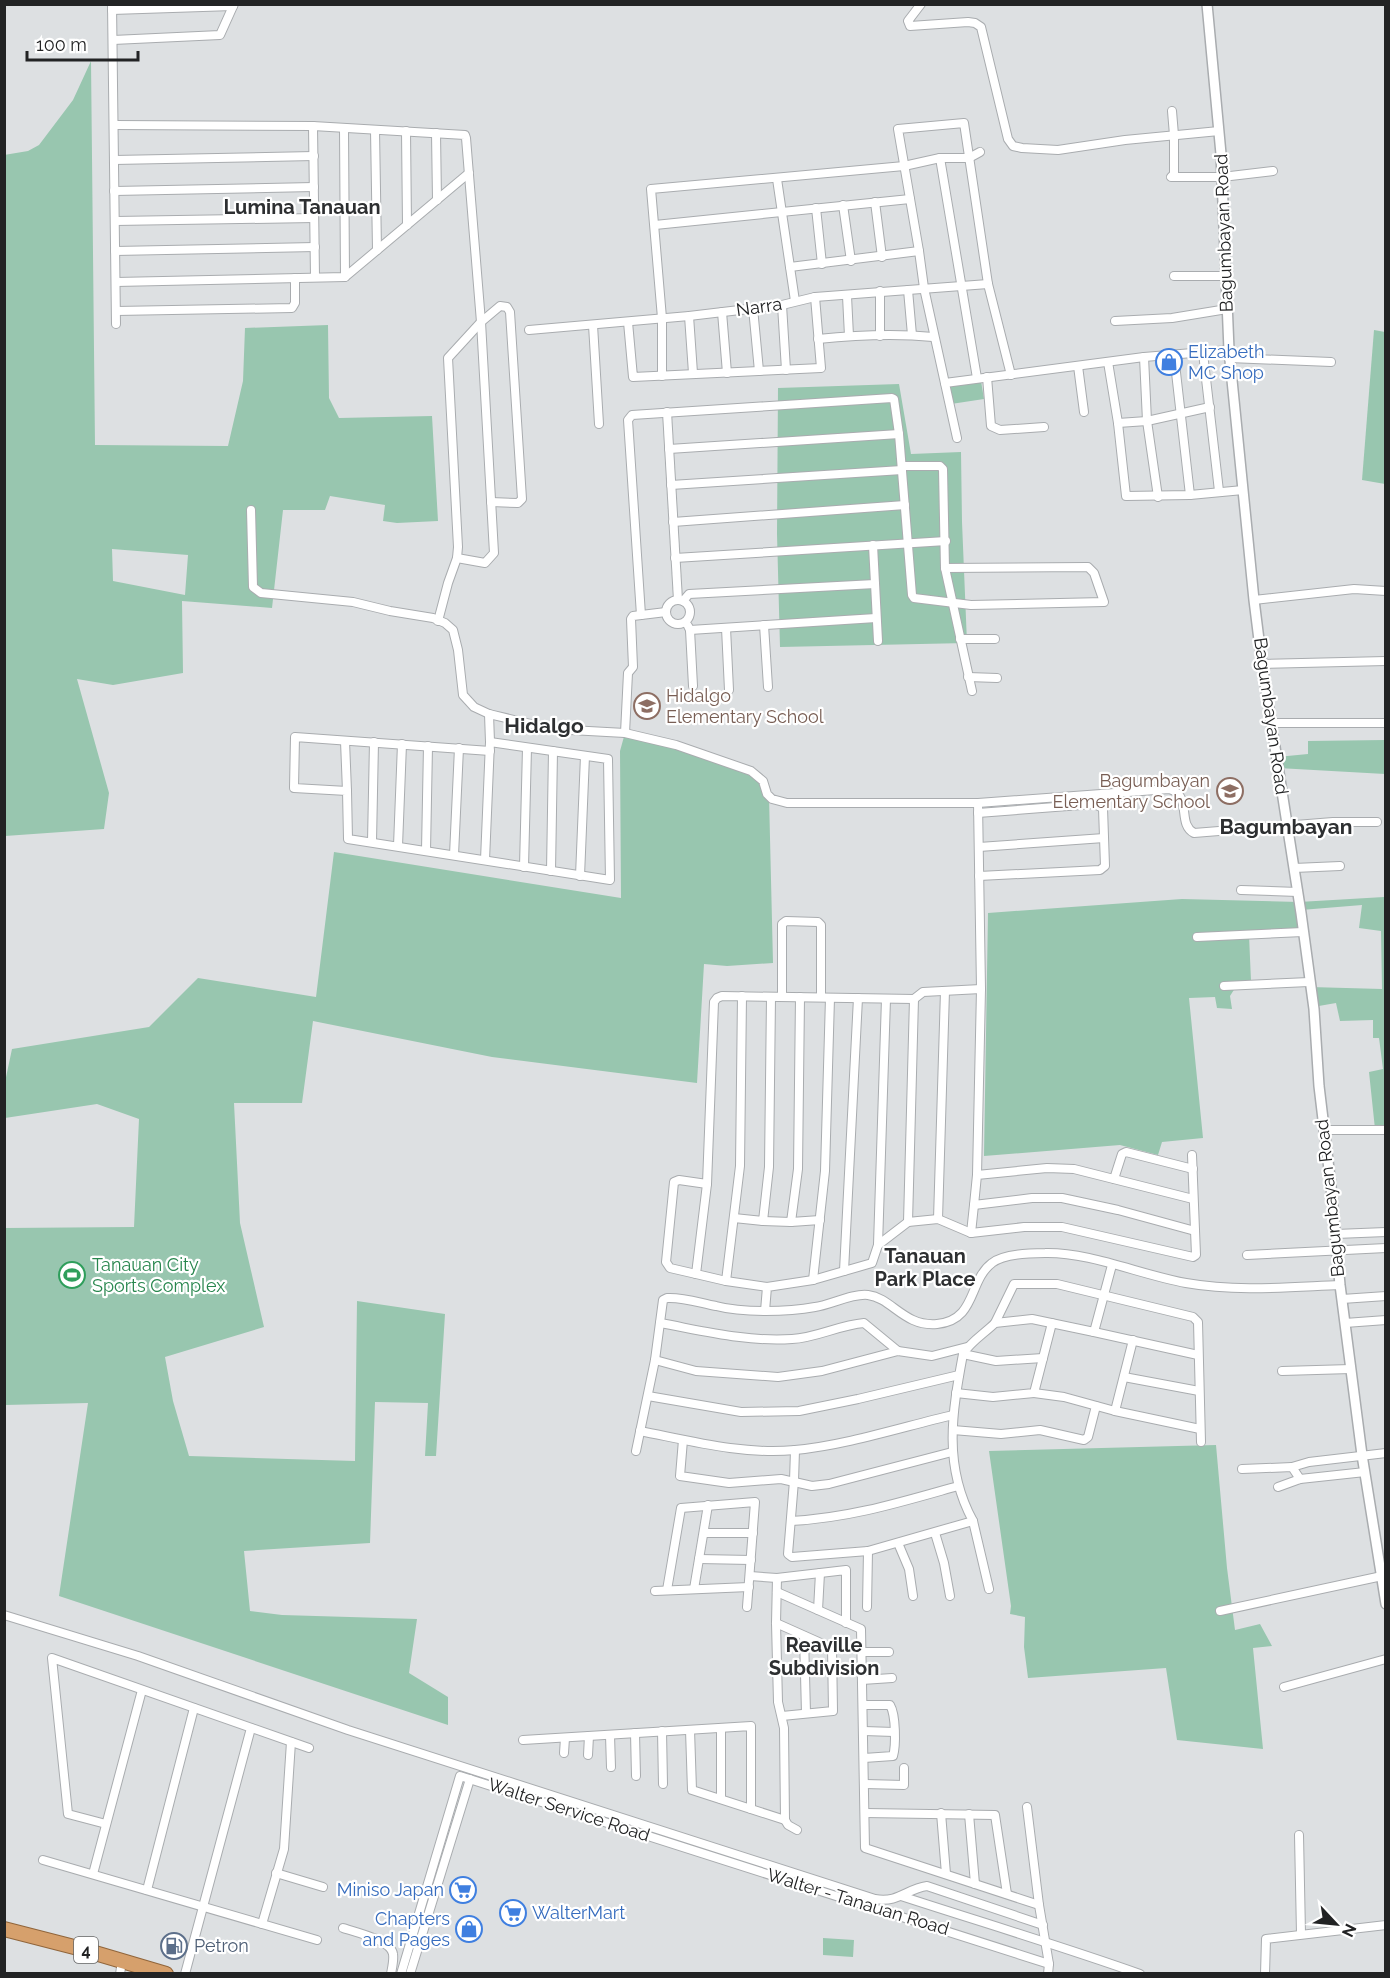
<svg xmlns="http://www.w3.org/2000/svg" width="1390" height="1978" font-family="Raleway,sans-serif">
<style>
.green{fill:#98c6af;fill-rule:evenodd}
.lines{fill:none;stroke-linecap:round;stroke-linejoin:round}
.minor-casing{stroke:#a9acaf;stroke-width:10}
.tertiary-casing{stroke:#a9acaf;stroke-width:12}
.trunk-casing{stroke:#90653b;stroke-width:16}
.minor{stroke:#fff;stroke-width:8}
.tertiary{stroke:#fff;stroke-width:9}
.trunk{stroke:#d6a06c;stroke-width:14}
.labels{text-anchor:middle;stroke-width:4.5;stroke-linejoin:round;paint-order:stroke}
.shield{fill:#fff;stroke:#646566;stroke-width:1.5}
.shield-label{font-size:16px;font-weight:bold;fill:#222324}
.street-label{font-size:18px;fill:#222324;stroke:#fff}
.shop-label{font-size:18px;fill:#366cbe;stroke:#fff;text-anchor:start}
.education-label{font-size:18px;fill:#785e54;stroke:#fff;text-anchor:start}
.leisure-label{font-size:18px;fill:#27864d;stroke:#fff;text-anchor:start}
.service-label{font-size:18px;fill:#4e5e75;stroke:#fff;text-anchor:start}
.neighbourhood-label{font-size:20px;font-weight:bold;fill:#2d2f31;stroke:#fff}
.quarter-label{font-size:21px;font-weight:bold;fill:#2d2f31;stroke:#fff}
</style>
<rect width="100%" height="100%" fill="#dde0e2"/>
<g class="green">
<path d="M91,61L95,445L228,446L243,381L245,328L328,325L329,398L339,418L432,416L438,521L397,523L383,521L385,505L330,496L325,510H283L272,608L182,601L183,673L113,685L77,679L109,793L104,829L5,836L4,155L28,151L39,145L73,100ZM112,549L188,555L185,595L113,581Z"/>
<polygon points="1374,330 1385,332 1385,484 1362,480"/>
<polygon points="981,381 984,399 951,404 949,386"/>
<polygon points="899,384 911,454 961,452 962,522 967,643 780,647 777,534 778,388"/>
<polygon points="625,733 752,771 769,796 773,963 727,966 704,964 697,1083 492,1057 313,1021 302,1103 234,1103 240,1223 264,1327 165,1357 173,1401 189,1456 355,1461 357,1301 445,1314 436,1456 425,1456 428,1403 375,1402 370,1543 244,1551 250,1611 282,1615 417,1619 409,1673 448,1697 448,1725 59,1596 88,1403 5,1405 5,1228 134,1227 139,1119 97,1104 5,1118 5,1082 12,1049 149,1027 198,978 316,997 334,852 621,898 620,751"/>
<polygon points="1385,740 1385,774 1278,768 1277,757 1308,754 1308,741"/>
<polygon points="1384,815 1385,815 1385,1130 1375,1129 1369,1072 1383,1069 1379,1038 1373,1038 1373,1020 1340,1021 1336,1003 1313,1007 1310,987 1382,989 1381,931 1359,928 1362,905 1301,910 1303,932 1249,935 1251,981 1237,985 1230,996 1232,1009 1217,1008 1215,997 1189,998 1203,1138 1162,1142 1158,1155 1120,1145 984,1156 988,913 1182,899 1299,902 1384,897"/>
<polygon points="1216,1445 1227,1568 1235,1630 1260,1624 1272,1646 1253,1648 1263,1749 1177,1740 1166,1668 1028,1678 1024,1647 1025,1617 1010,1614 1011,1606 989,1451"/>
<polygon points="823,1938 854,1940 853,1957 823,1955"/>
</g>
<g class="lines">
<defs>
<g id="minor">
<polyline points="112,4 116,324"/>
<polyline points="921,4 908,21 910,26 968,22 975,23 981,27 1008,139 1013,146 1022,148 1058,150 1125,140 1219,131"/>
<polyline points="112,10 233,6"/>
<polyline points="113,40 220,35 234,4"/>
<polyline points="1172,111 1174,135 1174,174 1171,177 1222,177 1273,171"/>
<polyline points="114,125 313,126 465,135 466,138 481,322 494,553 485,563 457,558"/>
<polyline points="313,126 315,277"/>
<polyline points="344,129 345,277"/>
<polyline points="375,130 377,250"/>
<polyline points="406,131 407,225"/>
<polyline points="436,133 437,200"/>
<polyline points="940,158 977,378"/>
<polyline points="114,160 314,156"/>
<polyline points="777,179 795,301"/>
<polyline points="114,191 314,187"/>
<polyline points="875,202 882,257"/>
<polyline points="843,205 851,261"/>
<polyline points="816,208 822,264"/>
<polyline points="115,221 314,218"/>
<polyline points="655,225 910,199"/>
<polyline points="115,251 315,247"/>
<polyline points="790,267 919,251"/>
<polyline points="1174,276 1226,276"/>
<polyline points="116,282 345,277 469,173"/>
<polyline points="908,290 912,335"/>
<polyline points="847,296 849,336"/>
<polyline points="782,305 786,370"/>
<polyline points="753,308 759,371"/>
<polyline points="116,311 292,308 295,303 295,278"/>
<polyline points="722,312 727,373"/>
<polyline points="689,316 693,373"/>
<polyline points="1115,321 1172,318 1227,309"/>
<polyline points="628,322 633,377 821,368 815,297"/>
<polyline points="593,325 599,424"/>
<polyline points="529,330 689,316 782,305 815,297 988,284"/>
<polyline points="880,336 880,291"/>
<path d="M818,339C856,335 895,333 933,337"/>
<polyline points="1203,353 1219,491"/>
<polyline points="1174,355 1190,495"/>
<polyline points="1144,357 1147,421 1158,497"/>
<polyline points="1229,358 1331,362"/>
<polyline points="1108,362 1118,423 1126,496 1190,495 1243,490"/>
<polyline points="1078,366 1084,412"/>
<polyline points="662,376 662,318 651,189 904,166 940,158 969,158 980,152"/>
<polyline points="987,377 991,426 1000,430 1044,427"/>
<polyline points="945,383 1144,357 1229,350"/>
<polyline points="667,412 678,600"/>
<polyline points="1118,423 1147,421 1210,407"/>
<polyline points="957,438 924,288 919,251 898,129 964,123 988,284 1011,375"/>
<polyline points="669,449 899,434"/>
<polyline points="902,466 940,466 943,469 945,568 972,691"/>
<polyline points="671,485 902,470"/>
<path d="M251,510L253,587L261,593L353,602L390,611L433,618L445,623L453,630L458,650L463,695L474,707L489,714L552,729L625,733L676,745L751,771L763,781L767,794L772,799L787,803H978L1169,789C1172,790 1175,791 1177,793C1189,804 1179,825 1194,833L1333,822H1377"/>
<polyline points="673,522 905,505"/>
<polyline points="873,545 878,641"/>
<polyline points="675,558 946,541"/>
<circle cx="678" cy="612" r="12"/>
<polyline points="1254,600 1354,589 1386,591"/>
<polyline points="683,601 689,594 875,584"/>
<polyline points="641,615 628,420 632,415 892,398 894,399 899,434 912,595 914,598 971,605 1104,602 1094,573 1088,567 945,568"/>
<polyline points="438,621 448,583 457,558 458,547 448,358 481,322 500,306 507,307 510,312 522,499 518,503 491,502"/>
<polyline points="764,625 768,687"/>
<polyline points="688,626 690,630 693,686"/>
<polyline points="726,628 729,690"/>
<polyline points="690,630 876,618"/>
<polyline points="960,639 995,639"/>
<polyline points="1262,664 1386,661"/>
<polyline points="968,677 997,678"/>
<polyline points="1271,723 1386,723"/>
<polyline points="625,733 628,673 633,667 631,619 633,616 666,612"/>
<polyline points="345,741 347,791"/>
<polyline points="490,751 295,737 294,788 347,791 348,839 610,880 608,759 490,742"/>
<polyline points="978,813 1094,804 1103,808 1105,866 1100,870 979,876"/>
<polyline points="372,842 374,742"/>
<polyline points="398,846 402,744"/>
<polyline points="979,847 1104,838"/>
<polyline points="426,851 428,746"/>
<polyline points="454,855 459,748"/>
<polyline points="485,860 490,742 489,714"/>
<polyline points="524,867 527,748"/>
<polyline points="1294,868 1340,866"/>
<polyline points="551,871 553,751"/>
<polyline points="580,876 585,756"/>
<polyline points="1241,890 1298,892"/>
<polyline points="1197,937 1303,932"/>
<polyline points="1224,986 1309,982"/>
<polyline points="782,997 782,924 786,921 818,922 821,925 821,997"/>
<polyline points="1323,1130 1386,1130"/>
<polyline points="977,1175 981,989 978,803"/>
<polyline points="1114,1179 1122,1154 1126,1152 1193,1169"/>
<polyline points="1193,1199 1074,1169 1047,1168 977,1175 974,1205 1032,1198 1062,1198 1118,1210 1195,1231"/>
<polyline points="734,1218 763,1221 769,1167 771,997"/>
<polyline points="938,1219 945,991"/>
<polyline points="763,1221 791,1222 798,1169 800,997"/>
<polyline points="791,1222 820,1220"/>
<polyline points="908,1222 914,999"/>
<polyline points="971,1233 974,1205"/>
<polyline points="1336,1234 1386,1232"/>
<polyline points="878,1245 886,999"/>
<polyline points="1247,1255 1386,1248"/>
<polyline points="844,1271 858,998"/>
<polyline points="696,1274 670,1268 666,1262 674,1182 679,1180 707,1184"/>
<polyline points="813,1280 825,1171 830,998"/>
<polyline points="726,1281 740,1166 742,996"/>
<polyline points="767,1287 726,1281 696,1274 707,1184 714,1002 717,998 722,996 914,999 923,992 981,989"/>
<polyline points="1342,1299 1386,1296"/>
<polyline points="765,1311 767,1287 813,1280 872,1263 878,1245 908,1222 938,1219 971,1233 1024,1227 1062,1227 1193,1257 1196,1255 1192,1155"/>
<path d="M660,1323C704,1331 747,1342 792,1339C816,1338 839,1325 864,1323L898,1351"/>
<polyline points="995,1323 1014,1284 1057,1284 1193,1317 1198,1322 1201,1442"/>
<polyline points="1345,1323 1386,1320"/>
<polyline points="1094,1332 1198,1355"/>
<polyline points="1133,1340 1115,1411 1200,1429"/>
<polyline points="963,1354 996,1361 1043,1358"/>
<polyline points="655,1360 696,1371 778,1377 822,1371 898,1351 932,1356 967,1347"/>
<polyline points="1282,1371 1351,1369"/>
<polyline points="1124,1377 1199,1391"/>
<polyline points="956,1393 993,1397 1034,1393 1052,1323"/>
<polyline points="1034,1393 1064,1397 1115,1411"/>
<polyline points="648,1396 741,1412 799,1411 858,1399 959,1375"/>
<polyline points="953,1430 1001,1434 1040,1430 1084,1440 1088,1437 1096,1406"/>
<path d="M640,1431C691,1441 743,1455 795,1450C847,1445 902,1427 953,1415"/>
<polyline points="683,1440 680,1476 729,1483 781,1479 812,1486 829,1484 952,1452"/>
<path d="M795,1450L794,1481L788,1554L792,1557L868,1551L973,1521C943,1466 952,1413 963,1354C970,1342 985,1333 995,1323L1032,1319L1094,1332L1112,1265"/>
<path d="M636,1451L655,1360L663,1300L667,1298C683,1297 700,1303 716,1306C731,1310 749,1311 765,1311C781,1311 799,1310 815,1307C830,1305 853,1293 868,1295C892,1298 904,1327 937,1324C977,1320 968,1281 992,1263C1003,1254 1030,1253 1045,1253C1090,1252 1141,1275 1186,1283C1237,1292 1289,1287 1340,1285"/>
<polyline points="1292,1467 1309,1462 1386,1453"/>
<polyline points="1242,1469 1292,1467 1300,1479"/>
<polyline points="1278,1487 1300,1479 1365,1472"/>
<path d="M791,1521C850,1518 901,1502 958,1486"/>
<polyline points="973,1521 989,1589"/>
<polyline points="704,1533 753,1533"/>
<polyline points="935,1533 944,1563 950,1596"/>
<polyline points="898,1543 909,1569 913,1596"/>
<polyline points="699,1559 751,1560"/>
<polyline points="750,1576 777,1578 846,1570 846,1623"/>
<polyline points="777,1578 776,1623 778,1702 784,1728 785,1820 788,1825 797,1830"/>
<polyline points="694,1589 708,1505"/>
<polyline points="667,1590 681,1508 755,1502 747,1607"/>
<polyline points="655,1591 749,1587"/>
<polyline points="777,1592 861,1629 865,1848 1039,1905"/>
<polyline points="867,1607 868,1551"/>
<polyline points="818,1610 820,1573"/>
<polyline points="1220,1611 1382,1576"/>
<path d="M4,1615L138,1656L348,1730L875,1899C899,1903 906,1889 927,1886L1043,1925"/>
<polyline points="776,1623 832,1648 833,1711 782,1716"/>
<polyline points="804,1636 806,1713"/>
<polyline points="862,1652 889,1652"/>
<polyline points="862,1680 892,1678"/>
<polyline points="1284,1687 1386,1659"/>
<path d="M863,1705H890C896,1715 896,1746 893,1756L864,1758"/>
<polyline points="690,1730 692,1790 785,1820"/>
<polyline points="662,1731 663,1784"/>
<polyline points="864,1731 894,1732"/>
<polyline points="635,1733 636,1776"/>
<polyline points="610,1735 611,1767"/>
<polyline points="523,1740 751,1726 751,1809"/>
<polyline points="564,1753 565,1738"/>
<polyline points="588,1755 589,1736"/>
<polyline points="865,1784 904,1785 904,1768"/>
<polyline points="721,1799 721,1728"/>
<polyline points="1027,1807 1039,1905 1049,1964 1048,1974"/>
<polyline points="865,1813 995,1815 1007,1894"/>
<polyline points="941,1813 946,1874"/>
<polyline points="969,1814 975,1884"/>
<polyline points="106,1824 68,1814 52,1658 309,1748"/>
<polyline points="1299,1835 1301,1934"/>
<polyline points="43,1860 317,1940"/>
<polyline points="276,1873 323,1887"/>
<polyline points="93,1874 142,1690"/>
<polyline points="147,1890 194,1708"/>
<path d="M901,1896C981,1922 1061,1946 1140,1974"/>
<polyline points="262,1924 284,1849 291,1742"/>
<path d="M343,1928C355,1932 391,1940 393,1954C394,1960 392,1968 391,1974"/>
<polyline points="120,1974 122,1961"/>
<polyline points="185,1974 251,1728"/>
<polyline points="401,1974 460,1776 1049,1964"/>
<polyline points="410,1974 470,1779"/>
<polyline points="1265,1974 1266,1939 1386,1925"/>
</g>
<polyline id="tertiary" points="1207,4 1221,154 1229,350 1254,600 1262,664 1301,913 1314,1009 1319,1086 1331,1186 1340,1285 1362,1455 1386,1604"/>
<polyline id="trunk" points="4,1929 78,1948 166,1974"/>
</defs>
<use href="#minor" class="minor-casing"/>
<use href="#tertiary" class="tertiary-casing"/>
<use href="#trunk" class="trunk-casing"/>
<use href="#minor" class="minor"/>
<use href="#tertiary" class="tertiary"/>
<use href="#trunk" class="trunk"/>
</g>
<defs>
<symbol id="shop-ring" viewBox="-11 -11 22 22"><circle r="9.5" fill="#fff" stroke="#3f7fe0" stroke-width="1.5"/><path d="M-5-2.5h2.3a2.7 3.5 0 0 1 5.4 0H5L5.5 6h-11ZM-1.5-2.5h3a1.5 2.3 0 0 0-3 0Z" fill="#3f7fe0"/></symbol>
<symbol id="school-ring" viewBox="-11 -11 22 22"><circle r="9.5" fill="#fff" stroke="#8d6e63" stroke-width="1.5"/><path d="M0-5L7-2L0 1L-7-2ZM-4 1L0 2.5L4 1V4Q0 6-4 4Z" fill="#8d6e63"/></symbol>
<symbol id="stadium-ring" viewBox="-11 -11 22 22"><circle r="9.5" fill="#fff" stroke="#2e9e5b" stroke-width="1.5"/><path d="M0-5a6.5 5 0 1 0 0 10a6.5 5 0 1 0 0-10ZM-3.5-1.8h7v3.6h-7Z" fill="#2e9e5b"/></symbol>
<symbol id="supermarket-ring" viewBox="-11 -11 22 22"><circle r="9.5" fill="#fff" stroke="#3f7fe0" stroke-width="1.5"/><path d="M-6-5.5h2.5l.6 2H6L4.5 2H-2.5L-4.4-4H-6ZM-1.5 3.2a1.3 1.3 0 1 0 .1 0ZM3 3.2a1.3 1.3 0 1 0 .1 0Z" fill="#3f7fe0"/></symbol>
<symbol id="fuel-ring" viewBox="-11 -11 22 22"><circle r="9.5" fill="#fff" stroke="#5c6f8a" stroke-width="1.5"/><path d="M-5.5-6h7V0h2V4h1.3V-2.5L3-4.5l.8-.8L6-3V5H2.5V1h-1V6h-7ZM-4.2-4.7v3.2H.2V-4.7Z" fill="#5c6f8a"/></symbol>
</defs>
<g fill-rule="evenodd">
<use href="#shop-ring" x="1154" y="347" width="30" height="30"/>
<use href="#school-ring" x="632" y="691" width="30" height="30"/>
<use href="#school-ring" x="1215" y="776" width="30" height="30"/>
<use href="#stadium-ring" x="57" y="1260" width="30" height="30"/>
<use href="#supermarket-ring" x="448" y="1875" width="30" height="30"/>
<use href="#supermarket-ring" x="498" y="1898" width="30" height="30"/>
<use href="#shop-ring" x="454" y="1914" width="30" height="30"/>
<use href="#fuel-ring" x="159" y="1931" width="30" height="30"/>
</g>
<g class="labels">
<rect class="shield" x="74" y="1937" width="24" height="26" rx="4.5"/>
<g class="shield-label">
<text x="86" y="1956">4</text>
</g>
<g class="street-label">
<text transform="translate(1224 233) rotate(-92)" y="6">Bagumbayan Road</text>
<text transform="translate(759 307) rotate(-8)" y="6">Narra</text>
<text transform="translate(1271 716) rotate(82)" y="6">Bagumbayan Road</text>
<text transform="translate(1330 1198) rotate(-96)" y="6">Bagumbayan Road</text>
<text transform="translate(569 1810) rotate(18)" y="6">Walter Service Road</text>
<text transform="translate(858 1902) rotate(17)" y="6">Walter - Tanauan Road</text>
</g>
<g class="shop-label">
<text x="1188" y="358">Elizabeth<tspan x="1188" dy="21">MC Shop</tspan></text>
<text x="444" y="1896" text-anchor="end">Miniso Japan</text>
<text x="532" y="1919">WalterMart</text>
<text x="450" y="1925" text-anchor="end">Chapters<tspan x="450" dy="21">and Pages</tspan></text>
</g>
<g class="education-label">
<text x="666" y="702">Hidalgo<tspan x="666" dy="21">Elementary School</tspan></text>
<text x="1210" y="787" text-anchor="end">Bagumbayan<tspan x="1210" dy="21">Elementary School</tspan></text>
</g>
<g class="leisure-label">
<text x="92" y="1271">Tanauan City<tspan x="92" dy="21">Sports Complex</tspan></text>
</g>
<g class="service-label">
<text x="194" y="1952">Petron</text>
</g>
<g class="neighbourhood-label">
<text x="302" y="214">Lumina Tanauan</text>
<text x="925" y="1263">Tanauan<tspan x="925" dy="23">Park Place</tspan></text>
<text x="824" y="1652">Reaville<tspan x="824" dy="23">Subdivision</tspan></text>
</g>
<g class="quarter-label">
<text x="544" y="733">Hidalgo</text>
<text x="1286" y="834">Bagumbayan</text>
</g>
</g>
<rect width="1390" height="1978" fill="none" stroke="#222324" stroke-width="12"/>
<g transform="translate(1336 1924) rotate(116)" stroke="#ffffff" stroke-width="4.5" paint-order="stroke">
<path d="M0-4.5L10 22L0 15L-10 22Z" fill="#222324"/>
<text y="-9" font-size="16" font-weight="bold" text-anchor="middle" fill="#222324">N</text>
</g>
<path d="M27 51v9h111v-9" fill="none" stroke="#222324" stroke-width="3"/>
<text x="36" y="51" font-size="18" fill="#222324" stroke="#ffffff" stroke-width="4.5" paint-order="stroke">100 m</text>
</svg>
